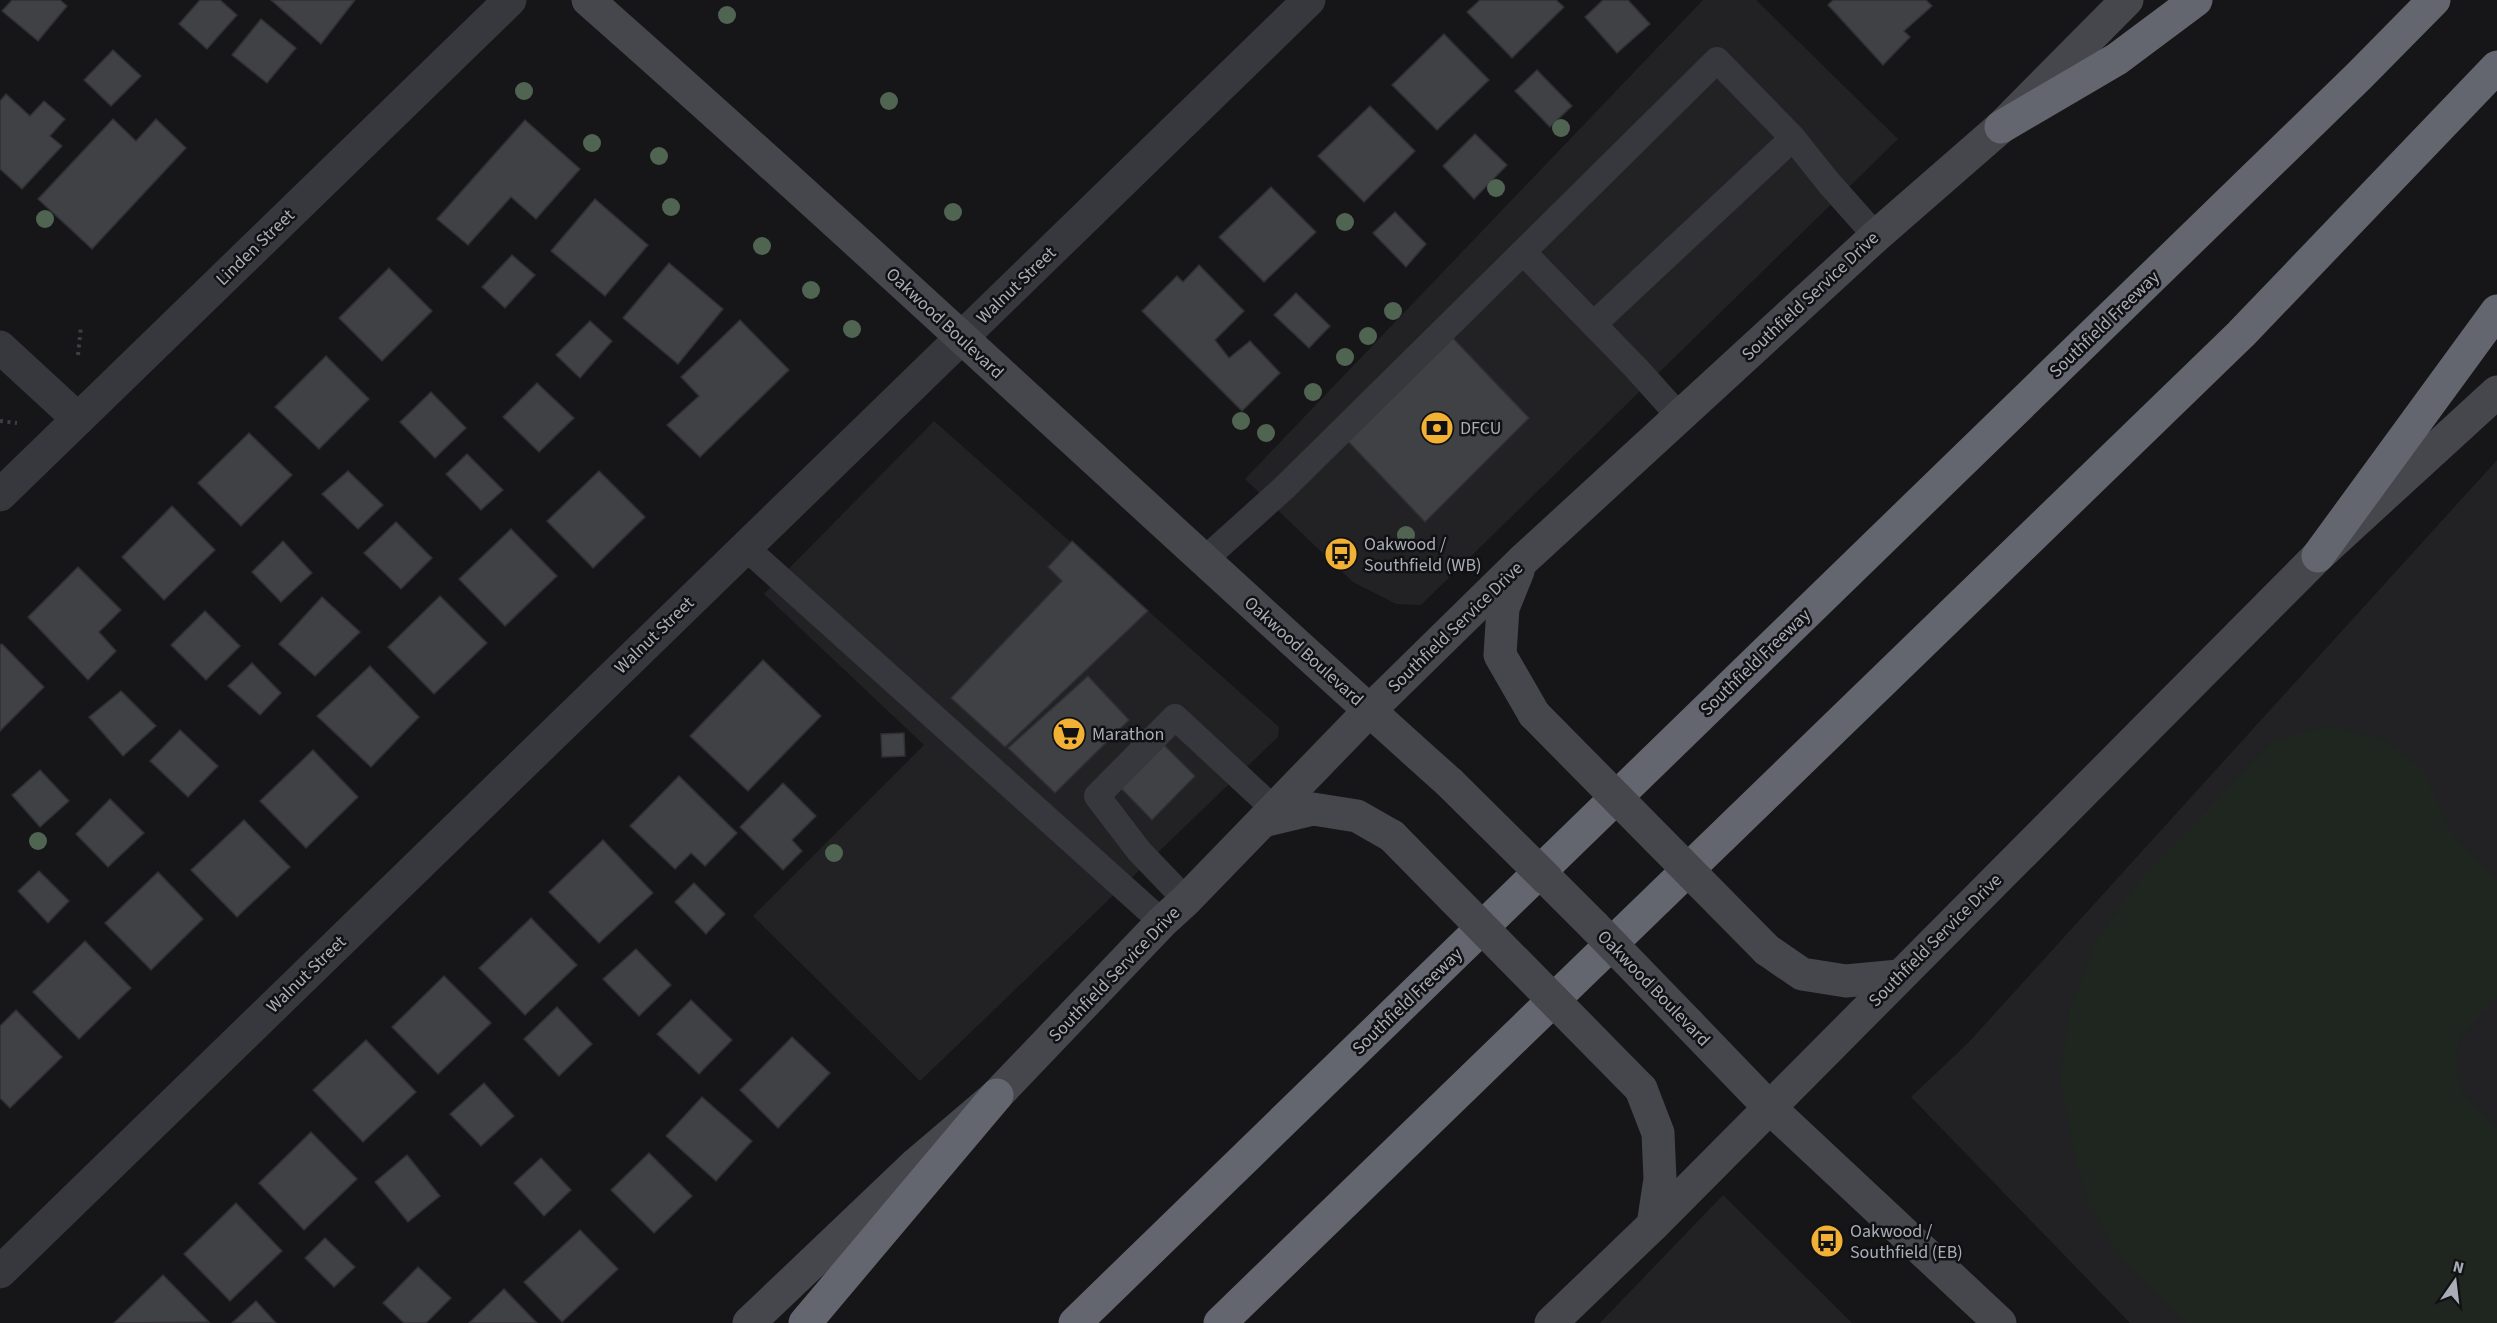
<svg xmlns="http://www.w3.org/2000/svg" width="2497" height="1323" font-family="'Source Sans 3',sans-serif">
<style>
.built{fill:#222225}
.green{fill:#1e261f}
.building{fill:#404145;stroke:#303034;stroke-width:1.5}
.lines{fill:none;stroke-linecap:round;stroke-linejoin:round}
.path{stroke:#3d3f44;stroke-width:4;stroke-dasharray:3 4.5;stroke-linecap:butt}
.service{stroke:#37383d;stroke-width:26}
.minor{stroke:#37383d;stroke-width:33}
.secondary{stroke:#45474d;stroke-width:33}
.motorway{stroke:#63666e;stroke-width:33}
.secondary-bridge{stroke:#45474d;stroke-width:33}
.tree{fill:#506452}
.labels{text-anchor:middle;stroke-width:5;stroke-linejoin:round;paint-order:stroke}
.street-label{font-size:18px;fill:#a8adb8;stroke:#111113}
.poi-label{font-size:18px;fill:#a8adb8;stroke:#111113;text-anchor:start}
</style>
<rect width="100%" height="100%" fill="#161618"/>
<g class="built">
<polygon points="1703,0 1756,0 1898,139 1421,605 1396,604 1353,582 1245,479"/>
<polygon points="934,421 1279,727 1278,737 920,1081 753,916 924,745 764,594"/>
<polygon points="2497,460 2497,1323 2130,1323 1911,1097 1968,1043"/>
<polygon points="1723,1195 1852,1323 1600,1323"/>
</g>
<polygon class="green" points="2329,725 2384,739 2422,768 2451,832 2497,880 2497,997 2460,1037 2455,1067 2464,1096 2497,1129 2497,1323 2187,1323 2120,1256 2088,1203 2072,1144 2060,1077 2070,1008 2095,943 2137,883 2272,742"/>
<g class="building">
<polygon points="12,0 60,0 67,6 38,41 2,11"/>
<polygon points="200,0 220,0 237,15 207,49 179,24"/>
<polygon points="271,0 355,0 321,44"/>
<polygon points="1480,0 1556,0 1564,7 1512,58 1467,12"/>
<polygon points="1603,0 1628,0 1650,24 1617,53 1585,17"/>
<polygon points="1833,0 1926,0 1932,6 1904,31 1910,37 1883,65 1828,5"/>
<polygon points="261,19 296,48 267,83 232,55"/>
<polygon points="1444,34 1489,80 1437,130 1392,85"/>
<polygon points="113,50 141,76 111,106 84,80"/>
<polygon points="1537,70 1572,106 1550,127 1515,91"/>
<polygon points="6,94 30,116 44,101 65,119 50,136 62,146 22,189 0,169 0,101"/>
<polygon points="1370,106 1415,151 1364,202 1318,156"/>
<polygon points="113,119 136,141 156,119 186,148 92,249 38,199"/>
<polygon points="525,120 580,169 536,219 511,197 468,245 437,219"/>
<polygon points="1475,134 1507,165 1474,199 1443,166"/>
<polygon points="1271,187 1316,232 1264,282 1219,237"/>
<polygon points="595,199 648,245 605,296 551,251"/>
<polygon points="1395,212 1426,244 1406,267 1373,233"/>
<polygon points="512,255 535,275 505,308 482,287"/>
<polygon points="669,263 723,309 678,364 623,318"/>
<polygon points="1199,265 1244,311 1215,340 1229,358 1250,341 1280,373 1242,411 1142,311 1177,276 1183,282"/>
<polygon points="389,268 432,311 382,361 339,318"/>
<polygon points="1296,293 1330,326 1309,348 1274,315"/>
<polygon points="740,320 789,370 700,457 667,425 699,396 681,377"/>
<polygon points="590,321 612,341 580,378 556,355"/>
<polygon points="1451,336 1529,418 1425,522 1345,438"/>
<polygon points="326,356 369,399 319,449 275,407"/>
<polygon points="537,383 574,418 539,452 503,417"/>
<polygon points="431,392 466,428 435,458 400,422"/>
<polygon points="249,433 292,475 241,526 198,483"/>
<polygon points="467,454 503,490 481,510 446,474"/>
<polygon points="348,471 383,505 358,529 322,494"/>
<polygon points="599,471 645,517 593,568 547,521"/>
<polygon points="172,506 215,550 164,600 122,557"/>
<polygon points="396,522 432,558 401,589 364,553"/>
<polygon points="511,529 557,576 505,626 459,579"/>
<polygon points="283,541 312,573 281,602 252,572"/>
<polygon points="1072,541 1148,611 1005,747 951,698 1062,581 1048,567"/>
<polygon points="78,567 121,610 99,632 116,651 88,680 28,617"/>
<polygon points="440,596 487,643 434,694 388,647"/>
<polygon points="322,597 360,632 315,676 279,644"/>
<polygon points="205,611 240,646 206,680 171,645"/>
<polygon points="2,644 44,687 0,731 0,645"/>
<polygon points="763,660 821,716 748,791 690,736"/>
<polygon points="252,663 281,693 260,715 228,686"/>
<polygon points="370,666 419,717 371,767 317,716"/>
<polygon points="1088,676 1129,720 1055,793 1008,748"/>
<polygon points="121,691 156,726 123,756 89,717"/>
<polygon points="180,730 218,766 188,797 150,761"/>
<polygon points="904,733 905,756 882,757 881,734"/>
<polygon points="1159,740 1195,776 1152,820 1116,783"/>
<polygon points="313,750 358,797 306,848 260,801"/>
<polygon points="40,770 69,801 40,827 12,795"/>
<polygon points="679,776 737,833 705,866 691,853 675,869 630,826"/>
<polygon points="783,783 816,816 792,840 802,851 783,870 740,827"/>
<polygon points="110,799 144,833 108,867 76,834"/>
<polygon points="244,820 290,867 237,917 191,870"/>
<polygon points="603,840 653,893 599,943 549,892"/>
<polygon points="39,871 69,901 48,923 18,891"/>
<polygon points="158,872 203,919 151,970 105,923"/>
<polygon points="694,883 725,914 706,934 675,902"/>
<polygon points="531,918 577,965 525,1015 479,968"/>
<polygon points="85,941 131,988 79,1039 33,992"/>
<polygon points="636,949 671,985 639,1016 603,979"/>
<polygon points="444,976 491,1023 438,1074 392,1027"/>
<polygon points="691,1000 732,1040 699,1074 657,1034"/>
<polygon points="557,1007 592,1044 559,1076 524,1039"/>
<polygon points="16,1010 62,1057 10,1108 0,1098 0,1026"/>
<polygon points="792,1037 830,1073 778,1128 740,1090"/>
<polygon points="366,1040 416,1092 363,1142 313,1090"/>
<polygon points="484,1083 514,1116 481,1146 450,1114"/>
<polygon points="702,1097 752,1141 716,1181 666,1136"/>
<polygon points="311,1132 357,1179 304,1230 259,1183"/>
<polygon points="649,1153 692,1196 654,1233 611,1190"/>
<polygon points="407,1155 440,1196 408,1222 375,1182"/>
<polygon points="541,1158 571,1190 544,1216 514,1183"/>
<polygon points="236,1203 282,1251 230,1301 184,1254"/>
<polygon points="580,1230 618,1269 562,1322 524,1282"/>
<polygon points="325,1238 355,1267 334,1287 305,1258"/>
<polygon points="418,1267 451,1298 426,1323 404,1323 383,1303"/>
<polygon points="163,1275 209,1322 114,1323"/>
<polygon points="504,1289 537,1323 469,1323"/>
<polygon points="256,1301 276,1323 232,1323"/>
</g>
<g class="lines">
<g class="path">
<polyline points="78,355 81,326"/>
<polyline points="0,421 17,423"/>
</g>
<g class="service">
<polyline points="1793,138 1828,182 1876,236"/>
<polyline points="1523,252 1717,60 1793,138 1594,324"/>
<polyline points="745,547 1162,922"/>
<polyline points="1204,560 1285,487 1523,252 1636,368 1680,417"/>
<polyline points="1186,900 1139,851 1097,796 1175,717 1274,809"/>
</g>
<g class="minor">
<polyline points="0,347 78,419"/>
<polyline points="0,495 510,0"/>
<polyline points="0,1272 1309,0"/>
</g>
<g class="secondary">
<path d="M588,0C879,257 1161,524 1450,783"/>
<polyline points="1518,571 1503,608 1500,655 1534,714"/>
<polyline points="1263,821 1313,809 1357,816 1392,836"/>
<polyline points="1547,879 1594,926"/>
<polyline points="1767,950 1802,974 1846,981 1899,976"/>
<polyline points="1688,1023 1769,1107 2000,1323"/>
<polyline points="1641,1089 1658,1133 1660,1179 1653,1225"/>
<polyline points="749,1323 916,1164 997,1095 1162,922 1186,900 1369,711 1522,561 1876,236 2001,127 2127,0"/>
<polyline points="1551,1323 1653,1225 2318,556 2497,392"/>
</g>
<g class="motorway">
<polyline points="2001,127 2117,59 2196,0"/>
<polyline points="2318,556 2497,311"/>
<polyline points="805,1323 997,1095"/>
<polyline points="1075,1323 2359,76 2434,0"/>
<polyline points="1220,1323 2241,334 2497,67"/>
</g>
<g class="secondary-bridge">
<polyline points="1534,714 1767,950"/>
<polyline points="1450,783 1547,879"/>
<polyline points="1392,836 1641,1089"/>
<polyline points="1594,926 1688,1023"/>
</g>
</g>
<g class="tree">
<circle cx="727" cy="15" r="9"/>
<circle cx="524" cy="91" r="9"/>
<circle cx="889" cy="101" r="9"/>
<circle cx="1561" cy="128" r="9"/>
<circle cx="592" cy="143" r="9"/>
<circle cx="659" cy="156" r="9"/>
<circle cx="1496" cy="188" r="9"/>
<circle cx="671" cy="207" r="9"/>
<circle cx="953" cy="212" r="9"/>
<circle cx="45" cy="219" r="9"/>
<circle cx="1345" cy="222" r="9"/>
<circle cx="762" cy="246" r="9"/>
<circle cx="811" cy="290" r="9"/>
<circle cx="1393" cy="311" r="9"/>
<circle cx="852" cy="329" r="9"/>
<circle cx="1368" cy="336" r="9"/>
<circle cx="1345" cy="357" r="9"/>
<circle cx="1313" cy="392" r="9"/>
<circle cx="1241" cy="421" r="9"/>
<circle cx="1266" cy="433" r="9"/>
<circle cx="1406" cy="535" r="9"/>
<circle cx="38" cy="841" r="9"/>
<circle cx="834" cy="853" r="9"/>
</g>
<defs>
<symbol id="bank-disc" viewBox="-11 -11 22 22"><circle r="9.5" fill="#f2b134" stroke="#111113"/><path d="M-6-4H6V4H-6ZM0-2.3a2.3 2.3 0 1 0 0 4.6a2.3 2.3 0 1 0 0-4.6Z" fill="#111"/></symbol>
<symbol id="bus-disc" viewBox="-11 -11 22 22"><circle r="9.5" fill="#f2b134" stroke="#111113"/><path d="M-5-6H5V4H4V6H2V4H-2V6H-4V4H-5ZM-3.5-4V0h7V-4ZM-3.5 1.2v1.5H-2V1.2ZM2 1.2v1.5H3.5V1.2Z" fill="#111"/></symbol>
<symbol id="supermarket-disc" viewBox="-11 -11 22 22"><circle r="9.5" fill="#f2b134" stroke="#111113"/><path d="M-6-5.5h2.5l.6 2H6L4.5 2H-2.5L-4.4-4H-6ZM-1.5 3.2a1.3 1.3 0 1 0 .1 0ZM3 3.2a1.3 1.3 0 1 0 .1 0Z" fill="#111"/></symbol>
</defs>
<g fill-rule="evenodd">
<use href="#bank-disc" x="1418" y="409" width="38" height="38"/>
<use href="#bus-disc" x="1322" y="535" width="38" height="38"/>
<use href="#supermarket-disc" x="1050" y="715" width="38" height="38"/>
<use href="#bus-disc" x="1808" y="1222" width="38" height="38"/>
</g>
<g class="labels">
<g class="street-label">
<text transform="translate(255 247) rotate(-44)" y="6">Linden Street</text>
<text transform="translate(1016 285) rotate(-44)" y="6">Walnut Street</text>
<text transform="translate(1810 296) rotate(-43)" y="6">Southfield Service Drive</text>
<text transform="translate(945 323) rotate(43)" y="6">Oakwood Boulevard</text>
<text transform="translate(2104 324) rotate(-44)" y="6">Southfield Freeway</text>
<text transform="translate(1455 627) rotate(-44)" y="6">Southfield Service Drive</text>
<text transform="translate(654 635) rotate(-44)" y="6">Walnut Street</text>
<text transform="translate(1304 651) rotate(42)" y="6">Oakwood Boulevard</text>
<text transform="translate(1755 662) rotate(-44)" y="6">Southfield Freeway</text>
<text transform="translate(1935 940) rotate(-45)" y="6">Southfield Service Drive</text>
<text transform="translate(306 974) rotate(-44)" y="6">Walnut Street</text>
<text transform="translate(1114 974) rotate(-46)" y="6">Southfield Service Drive</text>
<text transform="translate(1654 988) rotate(46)" y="6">Oakwood Boulevard</text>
<text transform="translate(1407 1001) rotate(-44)" y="6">Southfield Freeway</text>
</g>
<g class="poi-label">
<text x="1460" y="434">DFCU</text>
<text x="1364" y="550">Oakwood /<tspan x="1364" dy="21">Southfield (WB)</tspan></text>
<text x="1092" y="740">Marathon</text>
<text x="1850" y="1237">Oakwood /<tspan x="1850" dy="21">Southfield (EB)</tspan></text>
</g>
</g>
<g transform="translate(2455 1281) rotate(14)" stroke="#111113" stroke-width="4.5" paint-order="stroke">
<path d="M0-4.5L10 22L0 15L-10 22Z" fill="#a8adb8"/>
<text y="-9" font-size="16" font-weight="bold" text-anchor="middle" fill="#a8adb8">N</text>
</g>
</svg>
